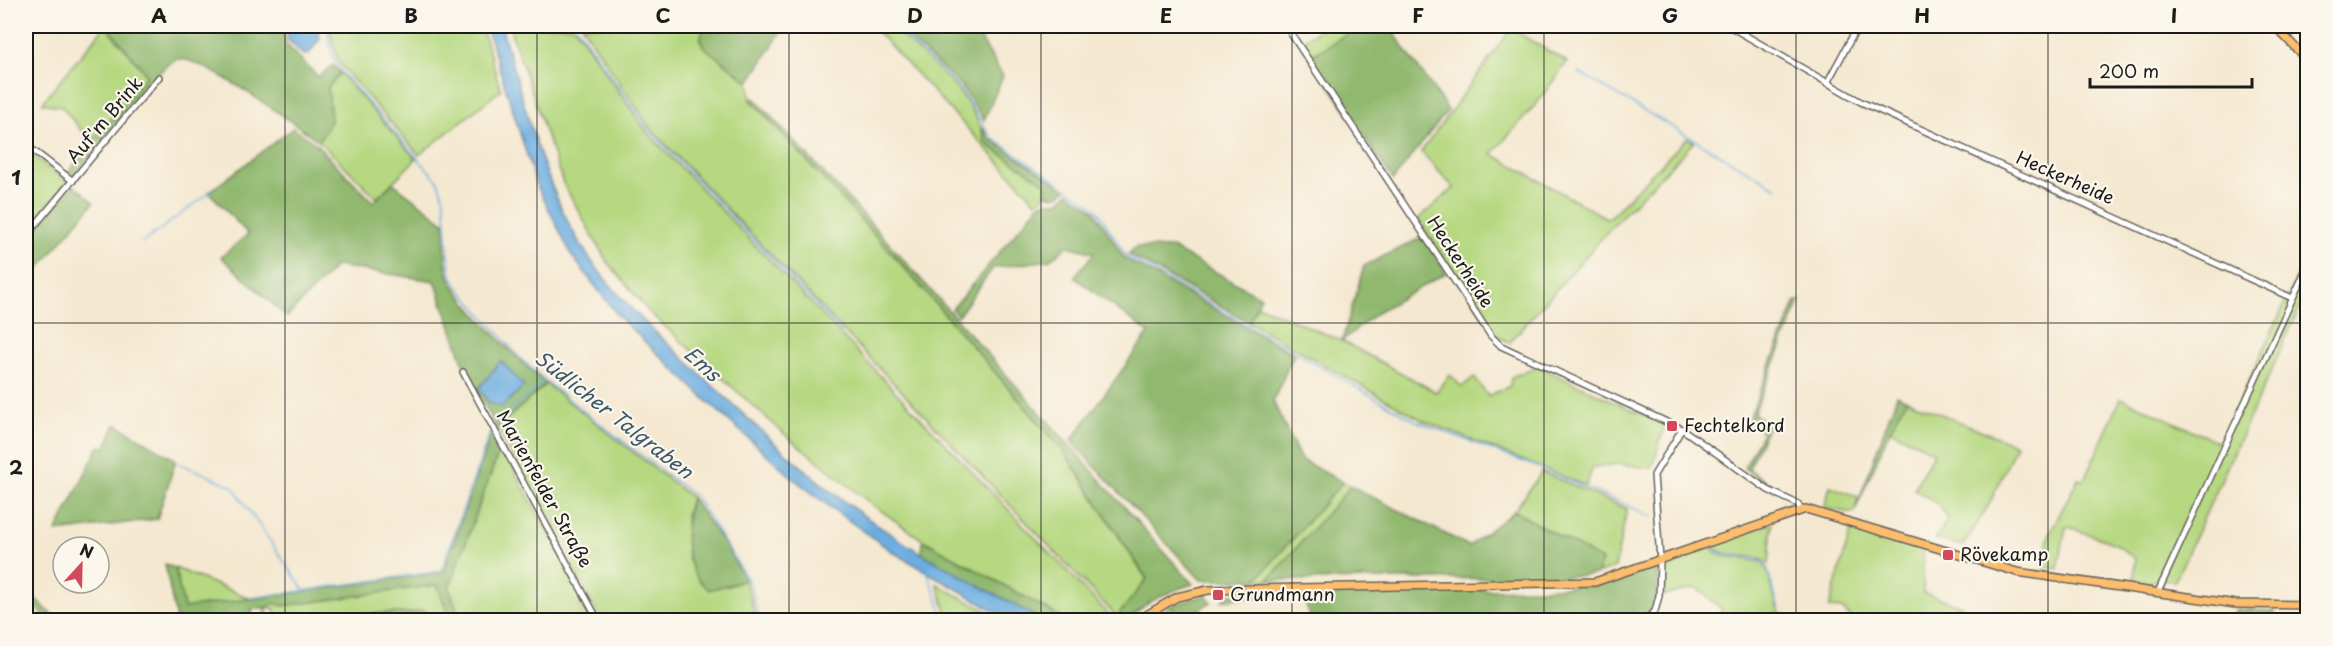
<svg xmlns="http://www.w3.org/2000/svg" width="2333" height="646" font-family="'Playpen Sans',sans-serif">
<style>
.green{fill:#b5d880;stroke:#687a4e;stroke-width:1.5}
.forest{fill:#90b86e;stroke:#566a45;stroke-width:1.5}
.water{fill:#6cade0;stroke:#44647e;stroke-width:1.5}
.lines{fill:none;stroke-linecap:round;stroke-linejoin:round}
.stream{stroke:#6cade0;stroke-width:1.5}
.minor-casing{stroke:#68635b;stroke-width:8}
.major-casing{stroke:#68635b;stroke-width:10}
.minor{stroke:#fff;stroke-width:5}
.major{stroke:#fcbd6e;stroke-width:7}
.grid{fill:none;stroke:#1c1c1c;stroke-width:1.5;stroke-opacity:0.55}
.poi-dot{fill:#d1495b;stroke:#fbf7ec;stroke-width:2}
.labels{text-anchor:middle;stroke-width:4.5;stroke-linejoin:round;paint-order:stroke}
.street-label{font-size:18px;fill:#1c1c1c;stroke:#fbf7ec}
.poi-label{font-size:18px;fill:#1c1c1c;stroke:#fbf7ec;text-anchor:start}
.water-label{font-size:20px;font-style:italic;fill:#3c566a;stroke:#fbf7ec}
.neatline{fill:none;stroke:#1c1c1c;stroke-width:2}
.grid-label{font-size:20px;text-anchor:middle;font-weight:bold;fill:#1c1c1c}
</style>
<rect width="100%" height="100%" fill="#fbf7ec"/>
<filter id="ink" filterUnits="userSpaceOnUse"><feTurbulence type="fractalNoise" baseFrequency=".0167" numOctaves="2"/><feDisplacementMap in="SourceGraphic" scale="12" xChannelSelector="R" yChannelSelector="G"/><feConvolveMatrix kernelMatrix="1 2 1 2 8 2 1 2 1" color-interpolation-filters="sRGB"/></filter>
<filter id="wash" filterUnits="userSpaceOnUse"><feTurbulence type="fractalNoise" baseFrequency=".008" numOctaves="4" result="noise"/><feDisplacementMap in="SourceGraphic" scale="24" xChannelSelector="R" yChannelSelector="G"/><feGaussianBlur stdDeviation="1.35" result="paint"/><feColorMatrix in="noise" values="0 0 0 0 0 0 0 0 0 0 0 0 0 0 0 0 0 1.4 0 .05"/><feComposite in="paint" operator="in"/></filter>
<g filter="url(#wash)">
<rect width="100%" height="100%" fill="#f4e8d0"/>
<g class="green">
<polygon points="105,26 147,75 92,143 62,107 42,103"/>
<polygon points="329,26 481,26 501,90 419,155 343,68 337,59"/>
<polygon points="509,26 574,26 647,132 1114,620 1066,620 923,540 874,506 788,437 650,313 606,260 563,183"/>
<polygon points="582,26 704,26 700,40 704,47 749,82 751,100 895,257 1065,453 1147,580 1117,617 650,128"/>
<path d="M872,26H891C926,59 975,93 985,143L1047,184L1044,197L1036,202Z"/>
<polygon points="1325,26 1359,26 1310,57 1300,42"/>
<polygon points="2285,26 2307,26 2305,50"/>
<polygon points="1511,29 1567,62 1537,103 1492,154 1608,219 1687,138 1694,142 1617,221 1509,343 1495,334 1418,219 1454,188 1421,152"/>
<polygon points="340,73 416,159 377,198 319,141 331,121 328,88"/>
<polygon points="26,150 67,182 26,230"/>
<path d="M2307,256V292L2175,581C2160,579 2148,584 2134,582L2135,559L2116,544L2066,526L2058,569L2043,567L2049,535L2078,479L2084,480L2121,398L2220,443Z"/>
<polygon points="1257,305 1342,341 1436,392 1450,375 1462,387 1474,377 1488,396 1510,386 1511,377 1539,367 1665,425 1652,468 1619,464 1593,467 1586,486 1422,420 1249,322"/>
<polygon points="546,384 691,497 686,517 688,560 727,587 745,580 757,620 601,620 497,428"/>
<polygon points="1907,400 2016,445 1990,503 1963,546 1935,539 1948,519 1939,505 1914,489 1934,452 1890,430"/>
<polygon points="501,446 596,620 461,620 449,588"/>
<polygon points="1542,472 1627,509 1615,567 1597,574 1602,561 1514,511"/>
<polygon points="1343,482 1351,486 1268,580 1256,580"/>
<polygon points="1830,486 1858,497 1855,511 1851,513 1824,508"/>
<path d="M1772,523L1769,564C1754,551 1724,561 1712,545Z"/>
<polygon points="1856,527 1923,547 1923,593 1962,606 1952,620 1853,620 1842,609 1829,608 1851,530"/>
<polygon points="1709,546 1719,555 1762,562 1767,569 1780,616 1798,620 1722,620 1721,608 1696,588 1662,596 1663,563"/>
<polygon points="175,568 247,597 251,600 184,608"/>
<polygon points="937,584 1002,620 949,620"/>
<polygon points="437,585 451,620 429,620 428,613 423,610 413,613 345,614 309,620 282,620 275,614 274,608 267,608 267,620 265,608 274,603 283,606"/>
<polygon points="1170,606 1184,620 1149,620"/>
</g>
<g class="forest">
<path d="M107,26H282L286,44L318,77L333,65L340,73L328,88L331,121L319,141C294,124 202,56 177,59C162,61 88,158 74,176L68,172L147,75Z"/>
<polygon points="704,26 785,26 749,82 704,47 700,40"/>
<polygon points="896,26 973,26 1003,76 984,120 962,87"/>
<polygon points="1359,26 1389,26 1448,110 1393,180 1310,57"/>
<path d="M754,98L868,220L1193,584C1169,591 1146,601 1128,620H1114L1147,579L1065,453L895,257L751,100Z"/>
<path d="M982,127L989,138L1066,190C1059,196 1054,198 1045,193L1046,184L985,143Z"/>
<path d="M293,128L316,144L373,202L393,183L444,222C446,238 444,257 448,273C455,298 524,365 546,384L497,428L466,371L435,281L336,266L287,317L221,257L248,234L209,192Z"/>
<polygon points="74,185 94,202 30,279 26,277 26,240"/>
<polygon points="1069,193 1094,210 1124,258 1294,354 1273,401 1301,460 1343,482 1256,580 1201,580 1071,441 1149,333 1074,277 1094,253 1068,246 1049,260 993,268 958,316 952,309 1039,205 1044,202 1058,202"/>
<polygon points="1423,237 1446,273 1379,311 1342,341 1364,266"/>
<polygon points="1136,247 1172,248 1261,297 1249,322 1128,254"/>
<polygon points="1796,301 1800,301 1754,413 1769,426 1748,468 1771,485 1773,490 1744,468 1763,432 1748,421"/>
<polygon points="1897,395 1907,400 1890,430 1855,511"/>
<polygon points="116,424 176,460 157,519 56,532 99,446 105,448"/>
<polygon points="492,431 501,446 449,588 461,620 451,620 437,585 283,606 274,603 265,608 252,609 252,620 176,620 165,564 175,568 184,608 443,572"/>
<polygon points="1351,486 1469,546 1514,511 1602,560 1597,574 1592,575 1543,578 1268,580"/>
<path d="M691,497L725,545L745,580L709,590C681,569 684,528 691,497Z"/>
<polygon points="923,540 1066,620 1041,620 922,554"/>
<path d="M1653,566L1657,570C1657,591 1660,607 1642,619L1310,620L1303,593L1539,589L1595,585Z"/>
<polygon points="26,589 57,620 48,620 26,598"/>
<polygon points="1294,592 1297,596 1244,597 1222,601 1229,594"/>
<polygon points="1206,595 1211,602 1184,619 1170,606"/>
<polygon points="2235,609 2274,611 2275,620 2234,620"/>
<polygon points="424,610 428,613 429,620 309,620 345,614 413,613"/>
</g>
<g class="water">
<polygon points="287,26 317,26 320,38 309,54 303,55 288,40"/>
<path d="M486,26H501C523,98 541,177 579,242C609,292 653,330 695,369C750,420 804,474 866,517C921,557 983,586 1041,620H1010L893,552L834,510L795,480L708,402L619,317L572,256L536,184Z"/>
<polygon points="501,361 524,386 502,407 489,403 479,388"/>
</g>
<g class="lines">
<g class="stream">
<polyline points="326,26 333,57 341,72 438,181 444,199 450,272 458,287 521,359 551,386 696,497 749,582 760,620"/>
<polyline points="576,26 648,129 842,332"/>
<polyline points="893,26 961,90 991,137 1096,208 1126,256 1416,421 1545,470 1653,517"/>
<polyline points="1578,72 1777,188"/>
<polyline points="142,243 212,191"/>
<polyline points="496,424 544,380"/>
<polyline points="179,463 232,486 304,590"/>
<polyline points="1712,546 1719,553 1762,561 1767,567 1780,613 1804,620"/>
<polyline points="927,571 945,620"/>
<polyline points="251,598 441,571 491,430"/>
</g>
</g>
</g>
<g filter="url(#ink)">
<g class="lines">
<defs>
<g id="minor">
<polyline points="1286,26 1491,336 1501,346 1682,429 1768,490 1798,504 1800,509"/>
<polyline points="1729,26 1861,102 2292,298"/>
<polyline points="1827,83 1858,26"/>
<polyline points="26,145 73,181"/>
<polyline points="26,236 159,77"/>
<polyline points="463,372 598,620"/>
<polyline points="2158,592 2308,265"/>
<polyline points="1645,620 1655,611 1659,596 1660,560 1654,475 1682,429"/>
</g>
<g id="major">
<polyline points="2275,26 2308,61"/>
<polyline points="1138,620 1177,597 1208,590 1595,582 1806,509 2017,572 2236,604 2308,605"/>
</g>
</defs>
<use href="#minor" class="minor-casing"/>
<use href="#major" class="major-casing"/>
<use href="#minor" class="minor"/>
<use href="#major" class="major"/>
</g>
</g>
<path class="grid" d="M285,26V620M537,26V620M789,26V620M1041,26V620M1292,26V620M1544,26V620M1796,26V620M2048,26V620M26,323H2308"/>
<g class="poi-dot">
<rect x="1666" y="420" width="12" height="12" rx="3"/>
<rect x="1942" y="549" width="12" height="12" rx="3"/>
<rect x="1212" y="589" width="12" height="12" rx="3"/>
</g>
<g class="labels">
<g class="street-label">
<text transform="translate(105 120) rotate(-50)" y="6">Auf'm Brink</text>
<text transform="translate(2065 178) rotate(24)" y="6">Heckerheide</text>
<text transform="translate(1460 262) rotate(57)" y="6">Heckerheide</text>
<text transform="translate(544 489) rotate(61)" y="6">Marienfelder Straße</text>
</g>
<g class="poi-label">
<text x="1684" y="432">Fechtelkord</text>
<text x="1960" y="561">Rövekamp</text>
<text x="1230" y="601">Grundmann</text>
</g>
<g class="water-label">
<text transform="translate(702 364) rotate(42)" y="7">Ems</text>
<text transform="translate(614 415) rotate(38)" y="7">Südlicher Talgraben</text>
</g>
</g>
<rect width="2333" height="646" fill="none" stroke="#fbf7ec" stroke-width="66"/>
<g transform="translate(81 565) rotate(22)"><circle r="28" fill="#fbf7ec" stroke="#a29f99" stroke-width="1.5"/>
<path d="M0-4.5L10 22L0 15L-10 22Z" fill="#d1495b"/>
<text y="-9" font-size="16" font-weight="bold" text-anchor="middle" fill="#1c1c1c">N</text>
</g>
<path d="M2090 78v9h162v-9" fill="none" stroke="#1c1c1c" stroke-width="3"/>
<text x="2099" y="78" font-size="18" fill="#1c1c1c" stroke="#fbf7ec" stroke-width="4.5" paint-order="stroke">200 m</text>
<rect x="33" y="33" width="2267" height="580" class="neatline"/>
<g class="grid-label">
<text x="159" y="23">A</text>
<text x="411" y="23">B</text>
<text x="663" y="23">C</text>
<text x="915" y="23">D</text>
<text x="1166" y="23">E</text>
<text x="1418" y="23">F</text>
<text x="1670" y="23">G</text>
<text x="1922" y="23">H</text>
<text x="2174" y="23">I</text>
<text x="16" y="185">1</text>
<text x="16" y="475">2</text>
</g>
</svg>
